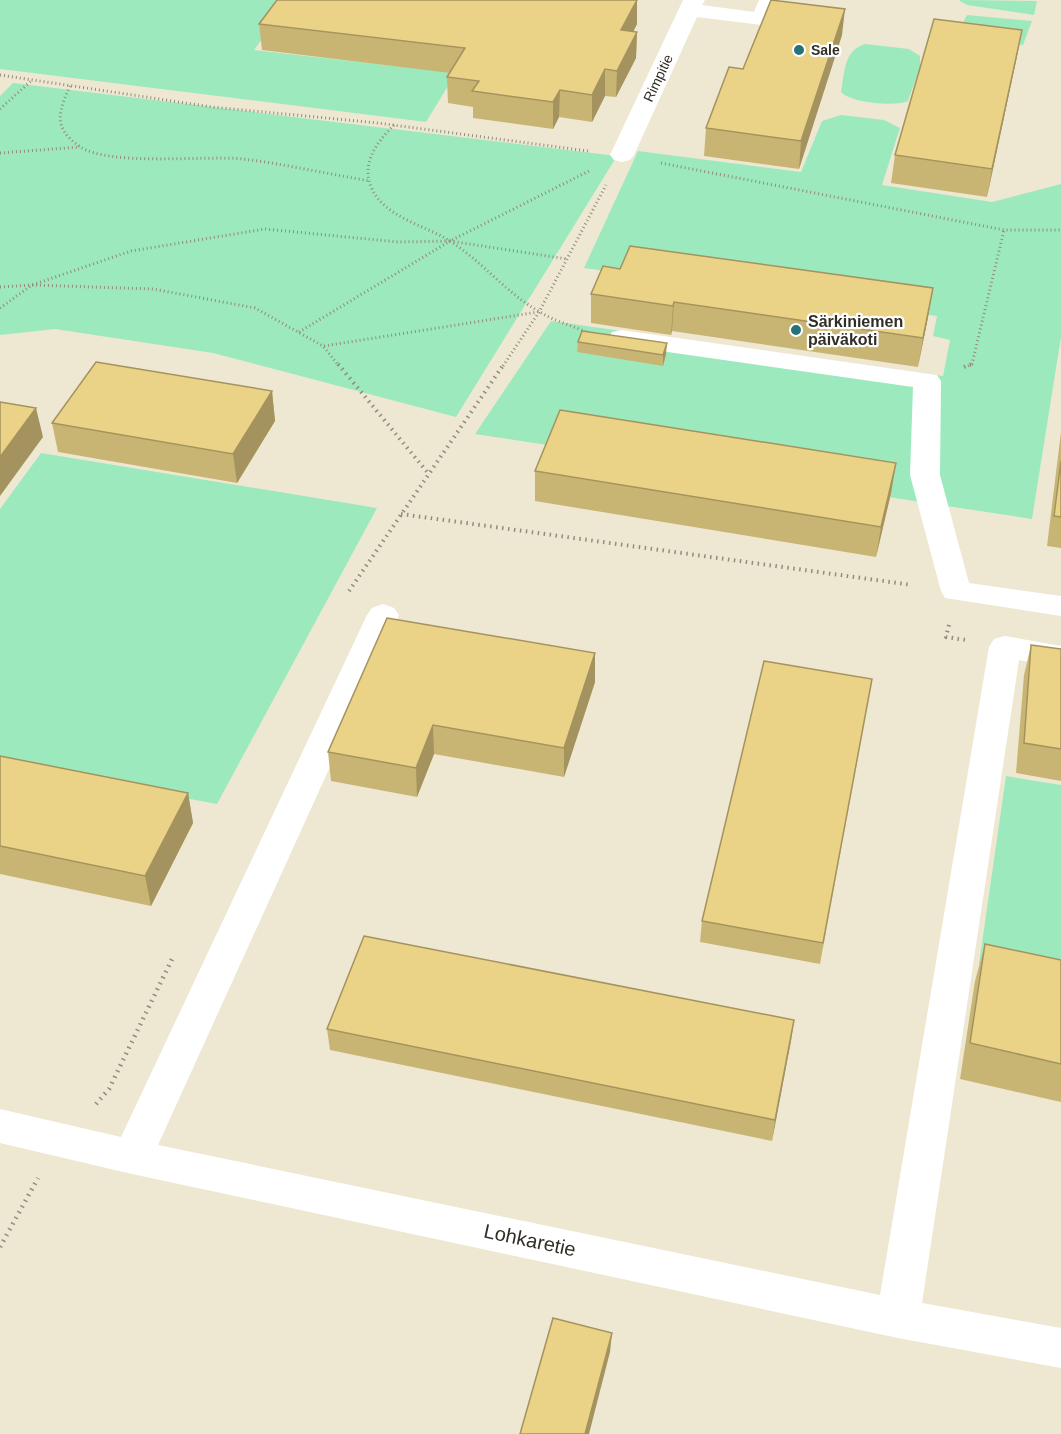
<svg xmlns="http://www.w3.org/2000/svg" width="1061" height="1434" font-family="Helvetica,sans-serif">
<style>
.green{fill:#9de9be}
.lines{fill:none;stroke-linecap:round;stroke-linejoin:round}
.path-far2{stroke:#918c7d;stroke-width:3;stroke-dasharray:1 3;stroke-linecap:butt}
.path-far1{stroke:#918c7d;stroke-width:4;stroke-dasharray:1.5 4.5;stroke-linecap:butt}
.path{stroke:#918c7d;stroke-width:4.5;stroke-dasharray:1.5 5;stroke-linecap:butt}
.minor{fill:#fff;fill-rule:evenodd}
.wall{fill:#c9b573}
.shaded-wall{fill:#a4935e}
.building{fill:#ead286;stroke:#a4935e;stroke-width:1.5}
.poi-dot{fill:#277178;stroke:#fff;stroke-width:2}
.labels{text-anchor:middle;stroke-width:4.5;stroke-linejoin:round;paint-order:stroke}
.far-poi-label{font-size:14px;font-weight:bold;fill:#312e26;stroke:#fff;text-anchor:start}
.far-street-label{font-size:14px;fill:#312e26;stroke:#fff}
.poi-label{font-size:16px;font-weight:bold;fill:#312e26;stroke:#fff;text-anchor:start}
.near-street-label{font-size:20px;fill:#312e26;stroke:#fff}
</style>
<rect width="100%" height="100%" fill="#eee8d2"/>
<g class="green">
<polygon points="0,0 493,0 286,7 254,50 456,73 426,122 0,69"/>
<polygon points="960,1 960,0 1037,1 1034,15 967,5"/>
<polygon points="967,15 1032,21 1023,45 970,37 959,30"/>
<path d="M865,44L909,49L920,56V67L908,101C895,107 851,103 841,92C845,72 843,51 865,44Z"/>
<polygon points="13,83 617,156 456,417 213,353 55,329 0,335 0,96"/>
<polygon points="841,115 884,120 900,128 882,185 992,202 1061,184 1061,337 1032,519 475,434 551,321 943,376 950,340 933,336 937,316 584,268 638,151 801,172 822,121"/>
<polygon points="41,453 377,508 217,804 0,764 0,509"/>
<polygon points="1006,776 1061,785 1061,979 979,964"/>
</g>
<g class="lines">
<g class="path-far2">
<polyline points="0,75 212,107 378,123 588,151"/>
<path d="M70,86C59,111 52,127 79,146C108,167 204,155 243,159C285,164 328,174 370,181"/>
<polyline points="0,109 31,81"/>
<path d="M394,125C377,142 360,164 372,189C384,215 419,224 443,237C479,257 504,292 540,312C554,321 571,325 586,332"/>
<polyline points="0,153 80,147"/>
<polyline points="661,163 1004,230 1061,230"/>
<polyline points="0,287 32,285 153,289 255,308 323,346 339,366"/>
<polyline points="0,308 32,285 131,251 265,229 398,242 450,241 589,171"/>
<polyline points="299,332 450,241 567,259"/>
<polyline points="324,346 538,312"/>
<polyline points="503,366 539,312 606,185"/>
<polyline points="968,366 972,364 1004,230"/>
</g>
<g class="path-far1">
<polyline points="338,364 428,473"/>
<polyline points="964,367 972,364"/>
<polyline points="401,514 912,585"/>
<polyline points="349,591 504,364"/>
<polyline points="949,625 946,637 966,640"/>
</g>
<g class="path">
<polyline points="96,1104 109,1089 173,957"/>
<polyline points="0,1247 38,1178"/>
</g>
<g class="minor">
<polygon points="683,0 705,0 702,5 754,12 759,0 781,0 770,24 762,25 697,17 634,155 630,160 622,162 614,160 610,155"/>
<polygon points="621,330 937,375 941,381 940,475 969,583 1061,596 1061,616 945,598 941,591 910,475 913,387 612,344 608,338 612,332"/>
<polygon points="383,604 394,608 399,615 158,1145 880,1295 989,647 994,639 1005,636 1061,646 1061,668 1019,660 922,1303 1061,1328 1061,1368 898,1338 132,1174 0,1143 0,1109 121,1137 367,615 372,608"/>
</g>
</g>
<g class="wall">
<polygon points="259,24 637,24 633,32 637,32 636,58 616,97 605,96 592,122 559,117 553,129 473,118 473,107 448,103 447,77 450,73 262,50"/>
<polygon points="1022,30 1017,56 987,197 891,183 895,155"/>
<polygon points="842,35 799,169 704,156 706,128 743,69"/>
<polygon points="591,294 928,317 918,367 672,331 671,335 591,323"/>
<polygon points="578,342 666,354 663,366 577,352"/>
<polygon points="272,391 275,421 237,483 58,452 52,423"/>
<polygon points="1061,432 1061,548 1047,546"/>
<polygon points="896,463 891,493 876,557 535,501 535,471"/>
<polygon points="1031,645 1061,649 1061,781 1016,773 1024,675"/>
<polygon points="872,679 820,964 700,942 702,921"/>
<polygon points="595,682 564,777 434,754 417,797 331,781 328,752"/>
<polygon points="0,756 188,793 193,823 151,906 0,874"/>
<polygon points="985,944 1061,960 1061,1102 960,1079 975,981"/>
<polygon points="794,1020 772,1141 330,1050 327,1029"/>
</g>
<g class="shaded-wall">
<polygon points="637,0 637,24 621,56 621,30"/>
<polygon points="845,9 842,35 799,169 801,141"/>
<polygon points="1022,30 1017,56 987,197 992,169"/>
<polygon points="637,32 636,58 616,97 617,71"/>
<polygon points="605,69 605,96 592,122 592,95"/>
<polygon points="560,90 559,117 553,129 553,102"/>
<polygon points="933,288 928,317 918,367 923,338"/>
<polygon points="674,302 672,331 671,335 673,306"/>
<polygon points="667,343 666,354 663,366 663,355"/>
<polygon points="272,391 275,421 237,483 233,454"/>
<polygon points="36,408 43,437 0,496 0,457"/>
<polygon points="896,463 891,493 876,557 881,527"/>
<polygon points="595,653 595,682 564,777 564,748"/>
<polygon points="433,725 434,754 417,797 416,768"/>
<polygon points="188,793 193,823 151,906 145,876"/>
<polygon points="794,1020 791,1041 772,1141 775,1120"/>
<polygon points="612,1333 610,1352 589,1434 585,1434"/>
</g>
<g class="building">
<polygon points="277,0 637,0 621,30 637,32 617,71 605,69 592,95 560,90 553,102 472,91 479,81 447,77 465,48 259,24"/>
<polygon points="771,0 845,9 801,141 706,128 729,67 743,69"/>
<polygon points="934,19 1022,30 992,169 895,155"/>
<polygon points="630,246 933,288 923,338 674,302 673,306 591,294 603,266 620,269"/>
<polygon points="582,331 667,343 663,355 578,342"/>
<polygon points="96,362 272,391 233,454 52,423"/>
<polygon points="0,402 36,408 0,457"/>
<polygon points="560,410 896,463 881,527 535,471"/>
<polygon points="1061,461 1061,517 1054,516"/>
<polygon points="387,618 595,653 564,748 433,725 416,768 328,752"/>
<polygon points="1031,645 1061,649 1061,749 1024,743"/>
<polygon points="764,661 872,679 823,943 702,921"/>
<polygon points="0,756 188,793 145,876 0,846"/>
<polygon points="364,936 794,1020 775,1120 327,1029"/>
<polygon points="985,944 1061,960 1061,1064 970,1043"/>
<polygon points="553,1318 612,1333 585,1434 520,1434"/>
</g>
<g class="poi-dot">
<circle cx="799" cy="50" r="6"/>
<circle cx="796" cy="330" r="6"/>
</g>
<g class="labels">
<g class="far-poi-label">
<text x="811" y="55">Sale</text>
</g>
<g class="far-street-label">
<text transform="translate(658 78) rotate(-65)" y="5">Rimpitie</text>
</g>
<g class="poi-label">
<text x="808" y="327">Särkiniemen<tspan x="808" dy="18">päiväkoti</tspan></text>
</g>
<g class="near-street-label">
<text transform="translate(530 1240) rotate(12)" y="7">Lohkaretie</text>
</g>
</g>
</svg>
